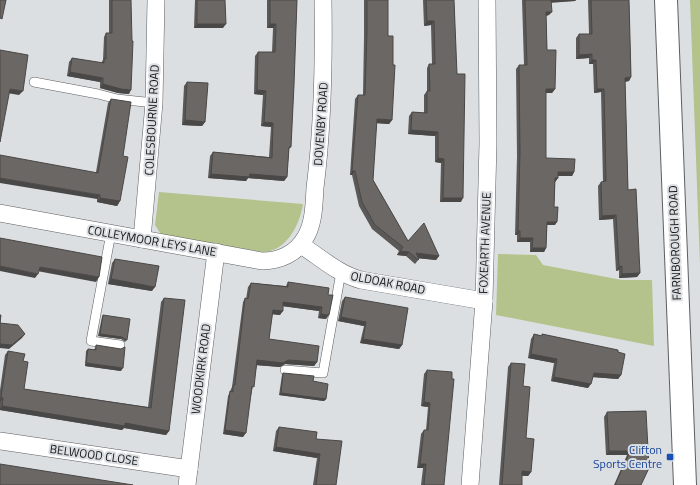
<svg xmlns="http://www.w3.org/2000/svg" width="700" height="485" font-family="'Titillium Web',sans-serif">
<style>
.green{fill:#b3c38b}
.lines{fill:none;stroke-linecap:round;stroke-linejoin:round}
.lane-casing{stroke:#5c5f61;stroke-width:10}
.street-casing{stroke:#5c5f61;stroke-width:18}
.secondary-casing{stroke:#5c5f61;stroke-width:24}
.lane{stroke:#fff;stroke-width:9}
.street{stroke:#fff;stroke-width:17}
.secondary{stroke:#fff;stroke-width:22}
.wall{fill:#5b5957}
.shaded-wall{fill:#4a4847}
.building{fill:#6a6765;stroke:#4a4847}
.transit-dot{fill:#1a4fb4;stroke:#dcdfe2;stroke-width:1.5}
.labels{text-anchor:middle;stroke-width:4;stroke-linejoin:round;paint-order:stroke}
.street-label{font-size:12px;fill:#141516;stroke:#dcdfe2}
.transit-label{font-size:12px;fill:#164399;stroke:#dcdfe2;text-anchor:end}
</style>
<rect width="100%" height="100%" fill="#dcdfe2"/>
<g class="green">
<polygon points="690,0 700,0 700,265"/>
<path d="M159,192L303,204C300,224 287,251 263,252L166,236L160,233L155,225Z"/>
<polygon points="498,254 536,255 543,265 622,280 652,280 654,346 496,315"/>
</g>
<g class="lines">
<defs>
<g id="lane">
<polyline points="34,82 98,94 117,99 154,103"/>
<polyline points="111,233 91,341 120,345"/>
<polyline points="285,370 323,373 341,272"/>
</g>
<g id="street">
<path d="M0,213L262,261C279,261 296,254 305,238C314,224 314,204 315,188C323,125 324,63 323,0"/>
<polyline points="142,239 154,103 156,0"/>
<path d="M301,245C320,257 338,274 361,280L484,301"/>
<polyline points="0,441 189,469"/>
<polyline points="187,485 216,252"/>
<polyline points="470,485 484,301 488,143 487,0"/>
</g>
<polyline id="secondary" points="666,0 685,485"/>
</defs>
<use href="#lane" class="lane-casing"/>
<use href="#street" class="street-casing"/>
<use href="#secondary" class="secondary-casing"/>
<use href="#lane" class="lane"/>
<use href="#street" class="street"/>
<use href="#secondary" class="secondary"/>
</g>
<g class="wall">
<polygon points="109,0 131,0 129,94 118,93 100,88 100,82 67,76 69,62 72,58 101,63 103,60 104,37 106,33 109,33"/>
<polygon points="195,0 225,0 223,28 194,28"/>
<polygon points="267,0 297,0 291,147 289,149 287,177 284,181 248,178 246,181 208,178 210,156 213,152 269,157 271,127 261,126 263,95 254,94 255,56 258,52 272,52 273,28 267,28"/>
<polygon points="364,0 388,0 388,36 392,120 389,124 376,123 373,180 408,241 439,256 436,260 419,258 419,259 415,264 406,256 397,255 399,251 372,229 359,206 352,175 350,175 355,99 358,95 363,95 364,36"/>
<polygon points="423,0 454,0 461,202 440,202 441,163 435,162 435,136 408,134 409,116 412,112 424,113 424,95 427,91 427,68 429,64 432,64 431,25 424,26"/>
<polygon points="522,0 576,0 575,1 551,2 549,15 546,16 547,50 555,89 552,93 546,93 546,158 574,172 572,176 558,176 558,178 555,182 554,207 555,225 547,225 546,248 544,252 530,252 530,242 517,242 517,235 515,235 517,156 516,69 519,65 524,65"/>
<polygon points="588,0 629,0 631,77 629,81 625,82 628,190 640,273 637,277 619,278 619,270 616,271 613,219 599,220 598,186 601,182 603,182 601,92 594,93 593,64 589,64 589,58 576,59 576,38 579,34 589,34"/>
<polygon points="187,82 205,122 202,126 182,125 184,86"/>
<polygon points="111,99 123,156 120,201 117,206 97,202 97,199 96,172 108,103"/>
<polygon points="115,259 152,291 108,284 112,263"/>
<polygon points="288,282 328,295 326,319 318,318 319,311 283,306 280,315 272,314 269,339 317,362 314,366 285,364 280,367 257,365 243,437 223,434 228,396 230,392 231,389 232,387 243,302 245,298 246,299 248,287 251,283 286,286"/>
<polygon points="345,297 402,345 399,349 360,343 364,326 338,321 342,301"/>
<polygon points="164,298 169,431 166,435 124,428 122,430 0,410 0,390 5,355 8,351 23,361 24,389 148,407 161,302"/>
<polygon points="103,315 127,340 125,342 121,339 98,336 102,317"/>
<polygon points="534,334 542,336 542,334 618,352 621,375 618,379 593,377 588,388 551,381 554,363 528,358 531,339"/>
<polygon points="96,345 121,371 85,366 86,351 88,349 94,350 95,348"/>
<polygon points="511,363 523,386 526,438 531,472 528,476 522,476 522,485 499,485 508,367"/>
<polygon points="427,370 444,485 421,485 423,468 417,468 421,434 424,430 426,430 428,407 421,406 424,374"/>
<polygon points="283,373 313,381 326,399 324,401 279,395 282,375"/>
<polygon points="646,411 641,485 614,485 627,455 606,455 604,417 607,412"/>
<polygon points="279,427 316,439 336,485 313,485 317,458 273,451 276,431"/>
</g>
<g class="shaded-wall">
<polygon points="551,0 576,0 575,1 549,3"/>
<polygon points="546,12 552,12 549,15 543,16"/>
<polygon points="427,21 434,21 431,25 424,26"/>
<polygon points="197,24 226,24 223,28 194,28"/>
<polygon points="270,24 276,24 273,28 267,28"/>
<polygon points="592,54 589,58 576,59 579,55"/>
<polygon points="592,60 596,60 593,64 589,64"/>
<polygon points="70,72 103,78 100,82 67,76"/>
<polygon points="631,77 629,81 622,82 625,78"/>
<polygon points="103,84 131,90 129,94 118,93 100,88"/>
<polygon points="10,89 23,91 19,95 7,93"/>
<polygon points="546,89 555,89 552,93 543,93"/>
<polygon points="597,89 604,89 601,92 594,93"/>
<polygon points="257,90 266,91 263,95 254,94"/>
<polygon points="377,119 392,120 389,124 374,123"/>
<polygon points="185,120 205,122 202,126 182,125"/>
<polygon points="264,122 273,123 271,127 261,126"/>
<polygon points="411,130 438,132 435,136 408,134"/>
<polygon points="438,158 444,159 441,163 435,162"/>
<polygon points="352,171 355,171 352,175 350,175"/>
<polygon points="558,172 574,172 572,176 555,176"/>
<polygon points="211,174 250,174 287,177 284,181 248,178 246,181 208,178"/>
<polygon points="0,178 100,195 97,199 0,183"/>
<polygon points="555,178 558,178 555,182 552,182"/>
<polygon points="100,198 120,201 117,206 97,202"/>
<polygon points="443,198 463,198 461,202 440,202"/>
<polygon points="616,215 613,219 599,220 602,216"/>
<polygon points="547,222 557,222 555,225 544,225"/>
<polygon points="518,231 520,231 517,235 515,235"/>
<polygon points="520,238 533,238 530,242 517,242"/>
<polygon points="532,248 546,248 544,252 530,252"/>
<polygon points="400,251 409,252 406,256 397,255"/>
<polygon points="416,253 439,256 436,260 415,258"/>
<polygon points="0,266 38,274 35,278 0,271"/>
<polygon points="622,266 619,270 616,271 619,267"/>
<polygon points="40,267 99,277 96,282 37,271"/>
<polygon points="640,273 637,277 619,278 622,274"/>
<polygon points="111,279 155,287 152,291 108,284"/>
<polygon points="283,302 322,307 319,311 281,306"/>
<polygon points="273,310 283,311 280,315 270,314"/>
<polygon points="321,314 329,315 326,319 318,318"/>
<polygon points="341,317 366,322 364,326 338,321"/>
<polygon points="25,334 22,338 9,349 0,348 0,344"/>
<polygon points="100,334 122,337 121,339 98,336"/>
<polygon points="363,339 402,345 399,349 360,343"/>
<polygon points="531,354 557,359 554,363 528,358"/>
<polygon points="257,360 288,360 317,362 314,366 285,364 280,367 254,365"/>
<polygon points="86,363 123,368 121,371 85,366"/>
<polygon points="594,373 621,375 618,379 591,377"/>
<polygon points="554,377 591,384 588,388 551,381"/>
<polygon points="281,393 326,399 324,401 279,395"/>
<polygon points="1,397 3,398 0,402 0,399"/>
<polygon points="424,402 430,403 428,407 421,406"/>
<polygon points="2,406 125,423 169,431 166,435 124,428 122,430 0,410 0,409"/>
<polygon points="225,430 246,433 243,437 223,434"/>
<polygon points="276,447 320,454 317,458 273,451"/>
<polygon points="609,451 630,451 627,455 606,455"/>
<polygon points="420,464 426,464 423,468 417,468"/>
<polygon points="522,471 531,472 528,476 520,475"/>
</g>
<g class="building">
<polygon points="0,0 6,0 2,19 0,18"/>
<polygon points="112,0 131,0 132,41 133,41 131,90 121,89 103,84 103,78 70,72 72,58 104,63 104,59 106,59 106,33 112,33"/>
<polygon points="197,0 225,0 226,24 197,24"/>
<polygon points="270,0 297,0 294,85 291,147 289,147 287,177 250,174 249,177 211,174 213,152 272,158 273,123 264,122 266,91 257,90 258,52 275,52 276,24 270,24"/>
<polygon points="367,0 388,0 388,36 393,36 393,65 395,65 392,120 377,119 373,180 408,241 424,223 439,256 416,253 419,259 418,260 409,252 400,251 403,247 375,225 362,202 355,171 352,171 358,95 365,95 367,32"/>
<polygon points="426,0 454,0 457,74 465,74 463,198 443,198 444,159 438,158 438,132 411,130 412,112 427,113 427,91 430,91 429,64 435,64 434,21 427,21"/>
<polygon points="525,0 551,0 552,12 546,12 547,50 556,50 555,89 546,89 546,158 575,159 574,172 558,172 558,178 555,178 554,207 558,207 557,222 547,222 546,248 532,248 533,238 520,238 520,231 518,231 520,152 519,65 527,65"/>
<polygon points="591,0 629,0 631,77 625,78 628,190 636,189 640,273 622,274 622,266 619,267 616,215 602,216 601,182 606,181 604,89 597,89 596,60 592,60 592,54 579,55 579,34 592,34"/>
<polygon points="0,50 28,55 23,91 10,89 0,142"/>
<polygon points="187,82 208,83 205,122 185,120"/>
<polygon points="111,99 131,102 123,156 128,157 120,201 100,198 100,195 0,178 0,155 98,173"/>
<polygon points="0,238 102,257 99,277 40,267 38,274 0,266"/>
<polygon points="115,259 159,266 155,287 111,279"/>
<polygon points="288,282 329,288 328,295 333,295 329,315 321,314 322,307 283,302 283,311 273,310 269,339 319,346 317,362 288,360 283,363 257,360 254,387 252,386 246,433 225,430 230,391 233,392 233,385 235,385 245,298 248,299 251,283 288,287"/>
<polygon points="345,297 408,308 402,345 363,339 366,322 341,317"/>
<polygon points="164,298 185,300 169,431 125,423 125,426 2,406 3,398 1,397 8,351 25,354 23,361 28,362 24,389 151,408"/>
<polygon points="0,315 1,315 0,323 18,325 25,334 12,345 0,344"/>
<polygon points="103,315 130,319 127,340 122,337 100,334"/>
<polygon points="534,334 542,336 542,334 618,350 618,352 625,354 621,375 594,373 591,384 554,377 557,359 531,354"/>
<polygon points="96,345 121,349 125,347 123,368 86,363 88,349 96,350"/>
<polygon points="511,363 525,364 523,386 530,387 526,438 534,439 531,472 522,471 522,485 502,485"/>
<polygon points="427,370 452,372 452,379 454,379 444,485 424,485 426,464 420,464 424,430 428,430 430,403 424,402"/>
<polygon points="283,373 314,376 313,381 328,384 326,399 281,393"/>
<polygon points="646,411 649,468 641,485 615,485 630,451 609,451 607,412"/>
<polygon points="279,427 317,432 316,439 342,441 336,485 316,485 320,454 276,447"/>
<polygon points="0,464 133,485 0,485"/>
</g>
<rect class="transit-dot" x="666" y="453" width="8" height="8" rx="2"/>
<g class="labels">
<g class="street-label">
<text transform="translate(152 120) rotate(-87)" y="4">COLESBOURNE ROAD</text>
<text transform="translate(321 124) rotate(-86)" y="4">DOVENBY ROAD</text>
<text transform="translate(152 241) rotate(10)" y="4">COLLEYMOOR LEYS LANE</text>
<text transform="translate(485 243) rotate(-88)" y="4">FOXEARTH AVENUE</text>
<text transform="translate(675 243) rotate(-92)" y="4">FARNBOROUGH ROAD</text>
<text transform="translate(388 283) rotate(11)" y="4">OLDOAK ROAD</text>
<text transform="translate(201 369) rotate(-83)" y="4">WOODKIRK ROAD</text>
<text transform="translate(94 455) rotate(8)" y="4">BELWOOD CLOSE</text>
</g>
<g class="transit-label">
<text x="662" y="454">Clifton<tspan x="662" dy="14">Sports Centre</tspan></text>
</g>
</g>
</svg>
